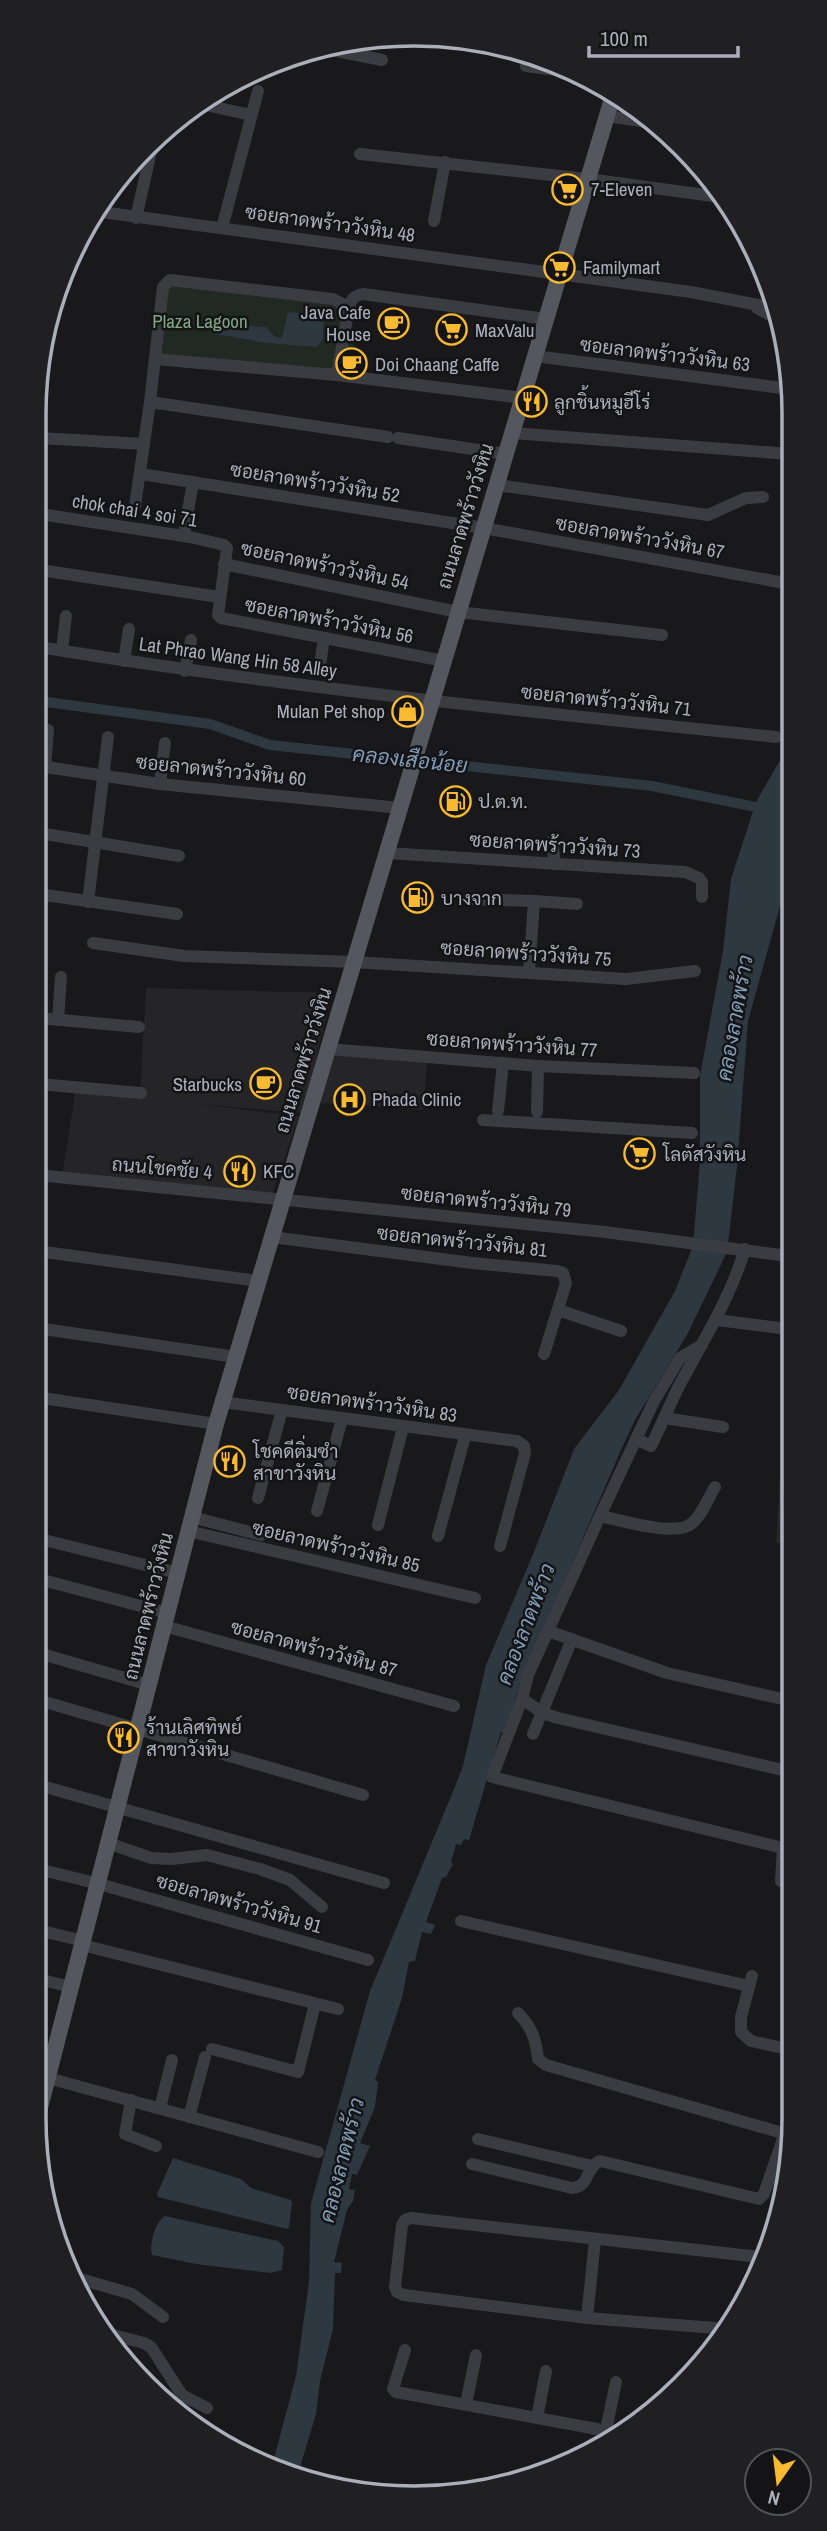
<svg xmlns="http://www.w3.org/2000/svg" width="827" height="2531" font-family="'Archivo Narrow',Sarabun,sans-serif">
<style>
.built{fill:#252528}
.green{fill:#202922}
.water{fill:#2e3840}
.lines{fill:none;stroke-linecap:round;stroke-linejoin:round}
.canal{stroke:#2e3840;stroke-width:10}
.minor{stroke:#3b3c42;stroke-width:12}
.major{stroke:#55575f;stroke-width:16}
.labels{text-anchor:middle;stroke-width:5;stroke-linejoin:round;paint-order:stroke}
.poi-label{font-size:19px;fill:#abafbb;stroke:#141416;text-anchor:start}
.street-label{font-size:19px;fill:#abafbb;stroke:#141416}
.park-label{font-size:19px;fill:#81a784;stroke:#141416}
.water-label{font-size:21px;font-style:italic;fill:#819db7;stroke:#141416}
.rim{fill:none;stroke:#abafbb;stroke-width:3.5}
</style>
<rect width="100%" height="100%" fill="#19191b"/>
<g class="built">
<polygon points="146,988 332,993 303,1113 195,1104 299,1116 272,1195 62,1176 75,1093 140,1098"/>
<polygon points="336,1052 427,1059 423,1110 319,1103"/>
</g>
<g class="green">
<polygon points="169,279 355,301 350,341 354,342 352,352 345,351 342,373 162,356 159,349"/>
<polygon points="781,1461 788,1461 788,1544 776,1543"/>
</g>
<g class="water">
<polygon points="288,312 324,316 323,339 317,347 267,343 215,334 217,317 230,325 266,327 275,337 282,338"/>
<polygon points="790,743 789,874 748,1021 737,1167 727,1252 688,1333 635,1420 621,1450 520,1683 505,1732 501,1732 469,1840 464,1839 461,1845 456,1844 451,1862 453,1864 446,1877 442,1878 426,1922 435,1925 431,1934 422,1932 415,1961 409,1962 402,1998 375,2080 378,2082 375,2107 360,2143 370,2146 357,2175 352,2174 349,2189 355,2190 353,2201 347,2210 334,2262 342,2263 341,2273 335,2273 333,2329 320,2381 316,2414 298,2474 272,2466 296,2376 309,2282 311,2203 370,1991 454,1789 463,1766 486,1665 534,1552 574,1449 619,1390 675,1291 693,1246 700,1161 700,1076 723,951 731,879 756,802"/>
<polygon points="173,2158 241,2179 251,2188 291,2200 292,2203 289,2227 287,2229 158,2197 157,2194"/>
<path d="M165,2216L278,2241L284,2247L282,2270L270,2273L196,2264L152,2255C149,2244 155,2222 165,2216Z"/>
</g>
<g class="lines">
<polyline class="canal" points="39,701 210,724 270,745 652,786 766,809"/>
<g class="minor">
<polyline points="322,48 382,60"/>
<polyline points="526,66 571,72"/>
<polyline points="210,106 251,115"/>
<polyline points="607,116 654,123"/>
<polyline points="360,154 588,179 720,197"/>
<polyline points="94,211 691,292 774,308"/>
<polyline points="136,218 152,147"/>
<polyline points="434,221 445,162"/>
<polyline points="222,228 258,91"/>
<polyline points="757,308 777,319"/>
<polyline points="535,356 790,389"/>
<polyline points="155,359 337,375 523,398"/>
<path d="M337,375L349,307C352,298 354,296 363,294L546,319"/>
<polyline points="150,402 388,437"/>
<polyline points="512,433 790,454"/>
<polyline points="40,438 144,444"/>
<polyline points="398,438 506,454"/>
<polyline points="141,474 484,528 790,584"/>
<polyline points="497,485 708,515 746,498 763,497"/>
<polyline points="135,506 150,402 163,287 170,280 333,299 349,307"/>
<polyline points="40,514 190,537 224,545 227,548 218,615 221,618 444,661"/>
<polyline points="185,528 193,482"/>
<polyline points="224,564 458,612 662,635"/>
<polyline points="40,570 219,597"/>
<path d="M39,647C284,687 529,712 776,737"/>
<polyline points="62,650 66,616"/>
<polyline points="124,661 129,629"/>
<polyline points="320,665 324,638"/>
<polyline points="185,671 191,640"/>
<polyline points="39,766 160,784 400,808"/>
<polyline points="45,767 48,730"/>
<polyline points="160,784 165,743"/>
<polyline points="39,833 179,856"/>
<polyline points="552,841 555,864"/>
<polyline points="387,853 685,872 699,878 702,882 702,897"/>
<polyline points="38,894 177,914"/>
<polyline points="467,899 534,901"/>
<polyline points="88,902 108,737"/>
<polyline points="93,943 184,956 354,962 626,979 695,971"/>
<polyline points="529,972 534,901 577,904"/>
<polyline points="786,975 789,975"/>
<polyline points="38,1018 139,1027"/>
<polyline points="58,1020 61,977"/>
<polyline points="328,1049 538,1066 694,1073"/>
<polyline points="38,1084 141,1093"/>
<polyline points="498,1111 503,1063"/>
<polyline points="537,1112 538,1066"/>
<polyline points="483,1120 692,1133"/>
<polyline points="37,1175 605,1232 788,1256"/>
<polyline points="272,1237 472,1263 557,1271 563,1273 566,1283 544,1354"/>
<polyline points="37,1251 258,1281"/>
<polyline points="558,1310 621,1331"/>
<polyline points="717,1320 788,1329"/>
<polyline points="37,1328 236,1357"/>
<polyline points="702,1345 680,1358 654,1401 600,1516 528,1675 522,1699 492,1777 787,1849"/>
<polyline points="36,1397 216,1424"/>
<polyline points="222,1402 517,1441 524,1446 525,1453 500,1546"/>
<polyline points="664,1418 723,1427"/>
<path d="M636,1439L651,1446C661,1426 669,1406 679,1386C703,1341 730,1299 745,1249"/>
<polyline points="258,1498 282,1410"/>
<polyline points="317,1511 342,1419"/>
<path d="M600,1516C620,1520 675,1537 691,1524C702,1516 708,1498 715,1487"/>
<polyline points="192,1517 261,1535"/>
<polyline points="378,1525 403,1427"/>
<polyline points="188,1531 475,1598"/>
<polyline points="438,1536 465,1436"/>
<polyline points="36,1538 178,1573"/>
<polyline points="35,1578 167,1613"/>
<polyline points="164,1626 454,1706"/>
<polyline points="548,1631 667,1673 787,1700"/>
<polyline points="35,1652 149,1685"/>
<polyline points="35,1699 363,1795"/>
<polyline points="522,1699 543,1713 558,1718 787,1771"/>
<polyline points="533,1734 572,1639"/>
<polyline points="35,1784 384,1883"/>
<polyline points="108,1843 151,1858 171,1859 207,1855 260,1869 290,1880 322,1907"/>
<polyline points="34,1868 99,1884 368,1960"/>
<polyline points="781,1881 783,1848"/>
<polyline points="461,1921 749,1986"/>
<polyline points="34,1929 83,1941"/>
<polyline points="82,1945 338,2009"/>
<polyline points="34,1951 39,1930"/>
<polyline points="752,1976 741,2017 741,2032 751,2041 787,2049"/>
<polyline points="34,1978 71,1987"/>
<path d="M518,2013C532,2027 536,2040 538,2059L546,2065L786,2134"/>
<polyline points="212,2049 298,2072 315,2004"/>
<polyline points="33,2064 50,2068"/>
<polyline points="48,2078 318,2152"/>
<polyline points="131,2100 125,2134 156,2146"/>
<polyline points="160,2108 172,2060"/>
<polyline points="189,2117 205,2057"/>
<polyline points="478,2139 592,2166"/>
<path d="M472,2164L572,2188C590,2187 585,2167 600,2161L759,2199L764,2194L786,2130"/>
<polyline points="70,2276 132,2294 163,2317"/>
<polyline points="587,2318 595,2240"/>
<polyline points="729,2329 587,2318 404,2295 397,2292 395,2287 402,2225 405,2220 411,2218 760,2257"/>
<polyline points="106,2333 144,2343 151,2347 182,2395 207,2408"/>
<polyline points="405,2350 393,2389 396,2392 624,2434"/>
<polyline points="466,2404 476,2355"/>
<polyline points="537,2418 546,2371"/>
<polyline points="606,2430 616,2382"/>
<polyline points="396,2492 400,2492"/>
</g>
<polyline class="major" points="35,2127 216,1424 614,92"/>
</g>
<defs>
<symbol id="supermarket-ring" viewBox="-11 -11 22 22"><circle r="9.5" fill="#141416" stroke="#f9ba32" stroke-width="1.5"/><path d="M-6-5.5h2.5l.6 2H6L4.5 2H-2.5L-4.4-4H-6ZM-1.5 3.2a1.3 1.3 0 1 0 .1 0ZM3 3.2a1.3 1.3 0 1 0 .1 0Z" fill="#f9ba32"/></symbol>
<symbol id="cafe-ring" viewBox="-11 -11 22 22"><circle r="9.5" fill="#141416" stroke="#f9ba32" stroke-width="1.5"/><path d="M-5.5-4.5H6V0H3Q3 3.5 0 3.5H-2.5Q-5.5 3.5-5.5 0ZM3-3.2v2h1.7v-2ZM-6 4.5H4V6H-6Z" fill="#f9ba32"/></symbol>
<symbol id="restaurant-ring" viewBox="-11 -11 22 22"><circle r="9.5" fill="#141416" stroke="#f9ba32" stroke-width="1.5"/><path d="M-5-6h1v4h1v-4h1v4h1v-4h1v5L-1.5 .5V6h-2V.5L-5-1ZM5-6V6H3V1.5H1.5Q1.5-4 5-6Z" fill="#f9ba32"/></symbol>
<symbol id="shop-ring" viewBox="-11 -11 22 22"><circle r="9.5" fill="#141416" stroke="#f9ba32" stroke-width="1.5"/><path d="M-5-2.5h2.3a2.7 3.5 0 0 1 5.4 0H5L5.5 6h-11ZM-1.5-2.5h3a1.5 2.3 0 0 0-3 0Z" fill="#f9ba32"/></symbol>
<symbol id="fuel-ring" viewBox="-11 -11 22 22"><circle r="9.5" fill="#141416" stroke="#f9ba32" stroke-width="1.5"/><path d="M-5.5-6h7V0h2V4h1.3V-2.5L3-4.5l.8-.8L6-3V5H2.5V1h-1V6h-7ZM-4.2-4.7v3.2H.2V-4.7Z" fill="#f9ba32"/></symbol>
<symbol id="hospital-ring" viewBox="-11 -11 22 22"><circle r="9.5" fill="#141416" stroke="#f9ba32" stroke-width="1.5"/><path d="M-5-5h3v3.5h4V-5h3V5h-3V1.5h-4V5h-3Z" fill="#f9ba32"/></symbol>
</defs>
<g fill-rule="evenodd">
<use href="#supermarket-ring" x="550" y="172" width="35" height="35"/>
<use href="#supermarket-ring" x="542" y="250" width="35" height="35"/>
<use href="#cafe-ring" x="376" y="306" width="35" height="35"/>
<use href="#supermarket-ring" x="434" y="312" width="35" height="35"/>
<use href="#cafe-ring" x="334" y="346" width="35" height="35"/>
<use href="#restaurant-ring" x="514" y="384" width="35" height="35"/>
<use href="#shop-ring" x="390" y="694" width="35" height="35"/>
<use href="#fuel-ring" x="438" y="784" width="35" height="35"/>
<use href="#fuel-ring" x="400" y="880" width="35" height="35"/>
<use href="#cafe-ring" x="248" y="1066" width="35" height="35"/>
<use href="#hospital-ring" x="332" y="1082" width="35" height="35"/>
<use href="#supermarket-ring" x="622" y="1136" width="35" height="35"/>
<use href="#restaurant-ring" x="222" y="1154" width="35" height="35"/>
<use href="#restaurant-ring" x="212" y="1444" width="35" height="35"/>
<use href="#restaurant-ring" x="106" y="1720" width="35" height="35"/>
</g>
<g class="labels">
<g class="poi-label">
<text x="591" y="196">7-Eleven</text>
<text x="583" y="274">Familymart</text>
<text x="371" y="319" text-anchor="end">Java Cafe<tspan x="371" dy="22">House</tspan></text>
<text x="475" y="337">MaxValu</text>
<text x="375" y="371">Doi Chaang Caffe</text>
<text x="554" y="409">ลูกชิ้นหมูฮีโร่</text>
<text x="385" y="718" text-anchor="end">Mulan Pet shop</text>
<text x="478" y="808">ป.ต.ท.</text>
<text x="441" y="905">บางจาก</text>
<text x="242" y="1091" text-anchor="end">Starbucks</text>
<text x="372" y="1106">Phada Clinic</text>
<text x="663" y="1161">โลตัสวังหิน</text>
<text x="263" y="1178">KFC</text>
<text x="253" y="1458">โชคดีติ่มซำ<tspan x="253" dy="22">สาขาวังหิน</tspan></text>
<text x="146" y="1734">ร้านเลิศทิพย์<tspan x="146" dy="22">สาขาวังหิน</tspan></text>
</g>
<g class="street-label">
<text transform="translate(330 223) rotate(8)" y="7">ซอยลาดพร้าววังหิน 48</text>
<text transform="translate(665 354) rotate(7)" y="7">ซอยลาดพร้าววังหิน 63</text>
<text transform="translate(315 482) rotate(9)" y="7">ซอยลาดพร้าววังหิน 52</text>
<text transform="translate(135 510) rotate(9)" y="7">chok chai 4 soi 71</text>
<text transform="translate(465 516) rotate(-73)" y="7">ถนนลาดพร้าววังหิน</text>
<text transform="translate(640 537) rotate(10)" y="7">ซอยลาดพร้าววังหิน 67</text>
<text transform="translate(325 565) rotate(12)" y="7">ซอยลาดพร้าววังหิน 54</text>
<text transform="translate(329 620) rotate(11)" y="7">ซอยลาดพร้าววังหิน 56</text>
<text transform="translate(238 657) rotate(8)" y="7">Lat Phrao Wang Hin 58 Alley</text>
<text transform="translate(606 700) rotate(6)" y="7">ซอยลาดพร้าววังหิน 71</text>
<text transform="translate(221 770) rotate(6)" y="7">ซอยลาดพร้าววังหิน 60</text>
<text transform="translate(555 845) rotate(4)" y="7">ซอยลาดพร้าววังหิน 73</text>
<text transform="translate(526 953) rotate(4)" y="7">ซอยลาดพร้าววังหิน 75</text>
<text transform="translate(512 1044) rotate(4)" y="7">ซอยลาดพร้าววังหิน 77</text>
<text transform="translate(303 1060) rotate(-73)" y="7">ถนนลาดพร้าววังหิน</text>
<text transform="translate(162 1168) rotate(5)" y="7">ถนนโชคชัย 4</text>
<text transform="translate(486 1201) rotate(6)" y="7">ซอยลาดพร้าววังหิน 79</text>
<text transform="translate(462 1241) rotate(6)" y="7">ซอยลาดพร้าววังหิน 81</text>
<text transform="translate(372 1403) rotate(8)" y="7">ซอยลาดพร้าววังหิน 83</text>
<text transform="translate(336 1546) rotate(13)" y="7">ซอยลาดพร้าววังหิน 85</text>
<text transform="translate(148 1606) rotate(-76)" y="7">ถนนลาดพร้าววังหิน</text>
<text transform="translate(314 1648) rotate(15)" y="7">ซอยลาดพร้าววังหิน 87</text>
<text transform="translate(239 1903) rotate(16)" y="7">ซอยลาดพร้าววังหิน 91</text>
</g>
<g class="park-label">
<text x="200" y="328">Plaza Lagoon</text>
</g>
<g class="water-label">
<text transform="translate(410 760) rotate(6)" y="7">คลองเสือน้อย</text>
<text transform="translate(735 1018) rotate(-80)" y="7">คลองลาดพร้าว</text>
<text transform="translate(526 1624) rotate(-69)" y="7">คลองลาดพร้าว</text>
<text transform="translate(342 2160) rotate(-76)" y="7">คลองลาดพร้าว</text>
</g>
</g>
<path d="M0 0H827V2531H0ZM414 46H414A368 368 0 0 1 782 414V2118A368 368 0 0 1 414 2486H414A368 368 0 0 1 46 2118V414A368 368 0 0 1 414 46Z" fill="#202023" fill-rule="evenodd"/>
<path class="rim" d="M414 46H414A368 368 0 0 1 782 414V2118A368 368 0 0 1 414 2486H414A368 368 0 0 1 46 2118V414A368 368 0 0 1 414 46Z"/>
<g transform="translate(778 2482) rotate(194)"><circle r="33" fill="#141416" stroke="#505258" stroke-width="2"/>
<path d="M0-5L12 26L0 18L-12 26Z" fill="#f9ba32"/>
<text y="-10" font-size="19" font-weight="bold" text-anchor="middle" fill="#abafbb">N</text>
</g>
<path d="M589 46v10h149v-10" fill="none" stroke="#abafbb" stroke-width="3.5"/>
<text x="600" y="46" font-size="21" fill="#abafbb" stroke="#141416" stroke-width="5" paint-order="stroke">100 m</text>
</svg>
